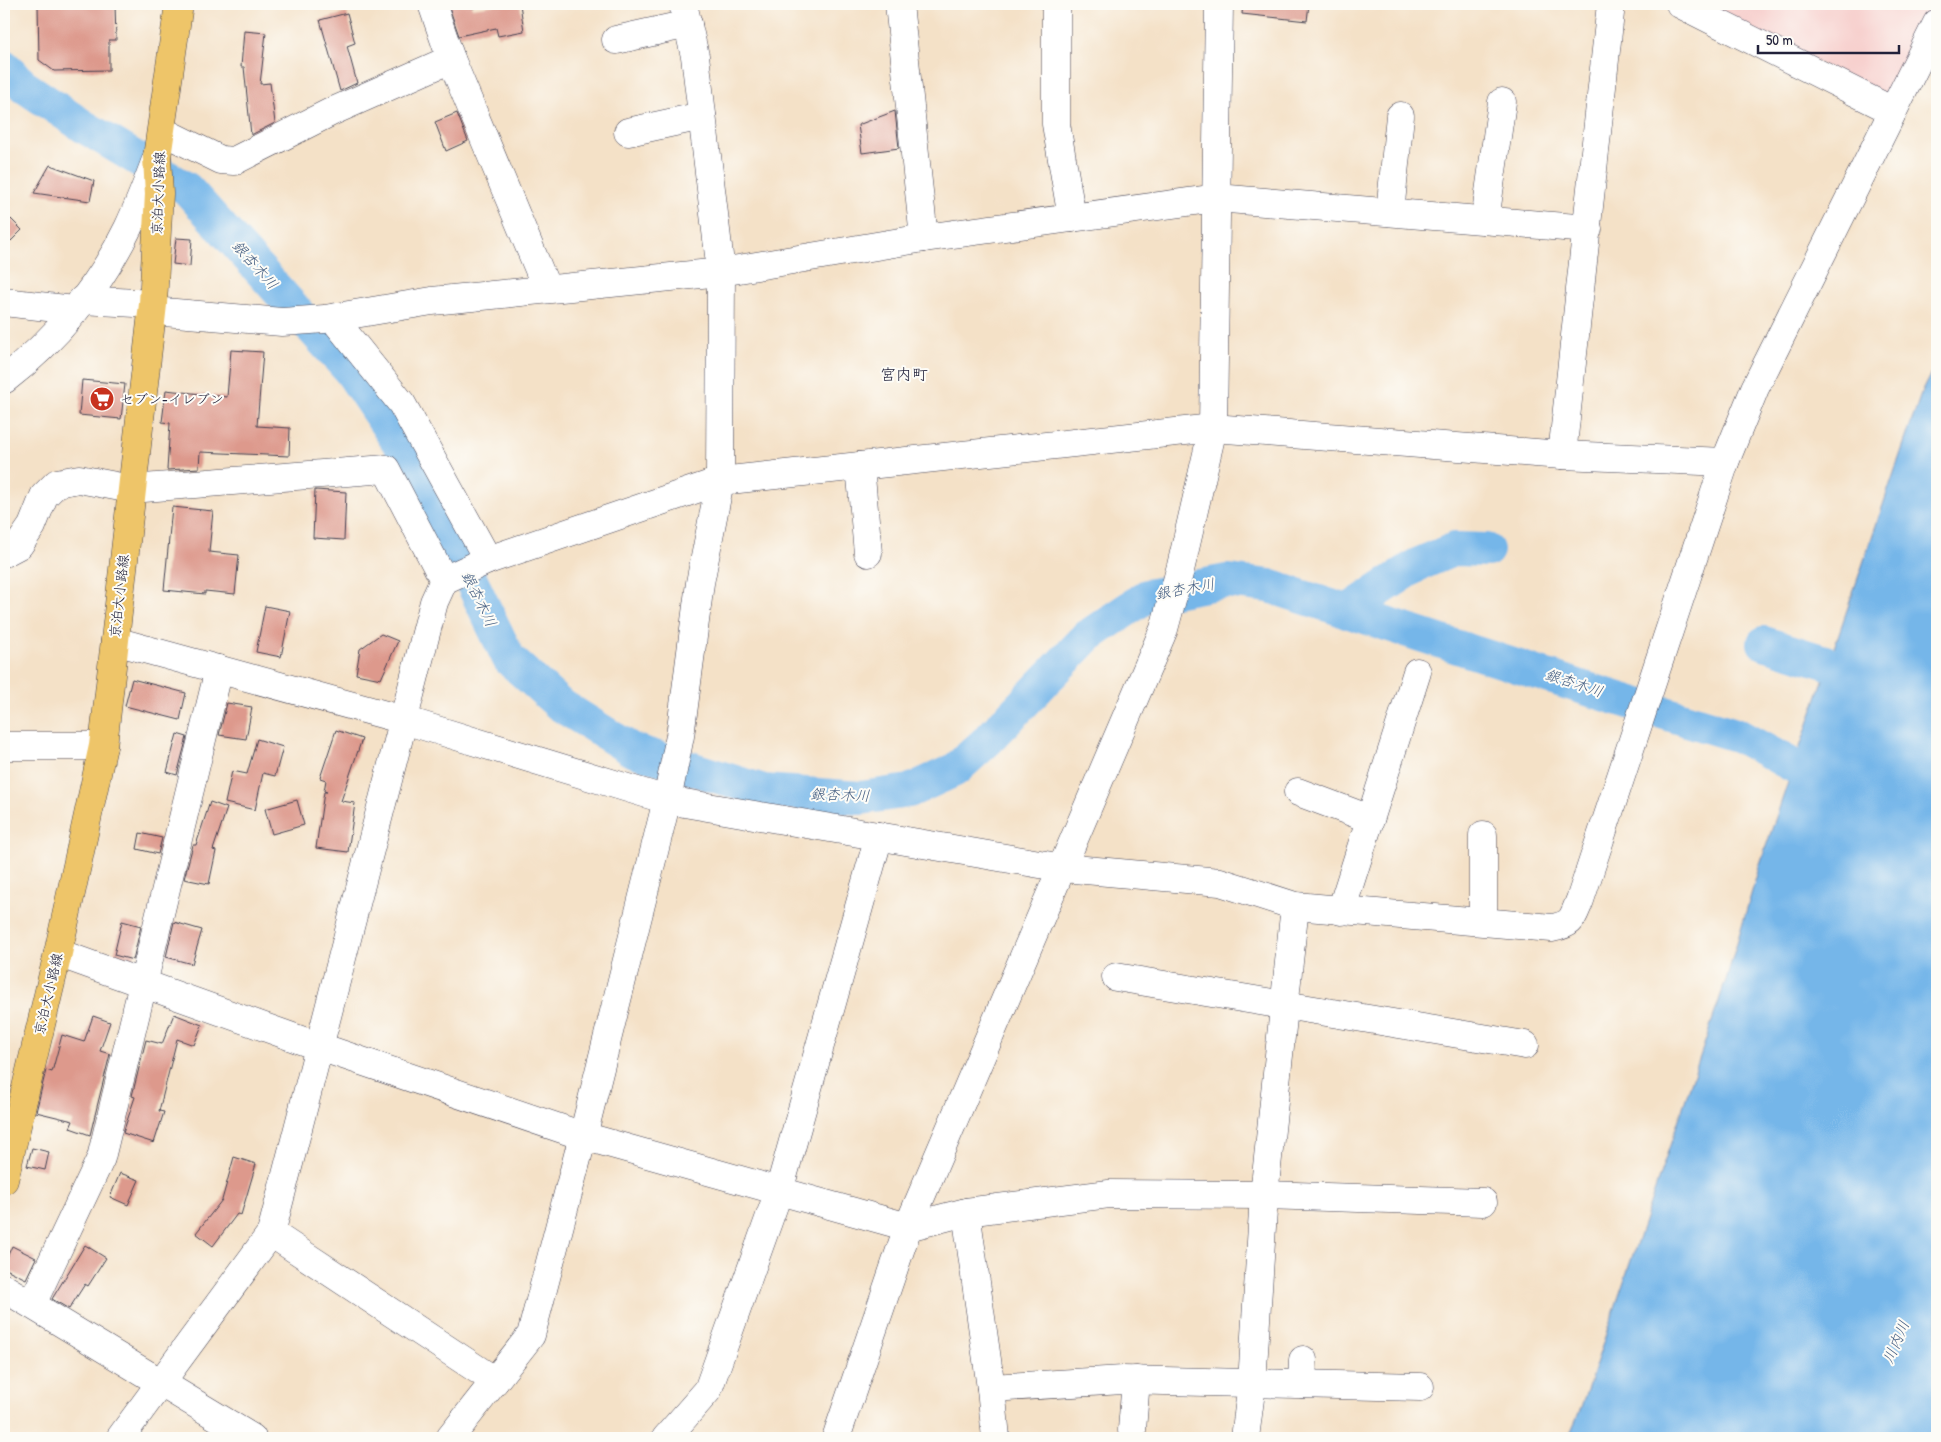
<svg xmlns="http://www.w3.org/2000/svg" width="1941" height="1442" font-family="'Patrick Hand','Klee One',sans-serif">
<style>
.built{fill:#f7d0ce}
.water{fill:#74b6e9;stroke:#4b6c92}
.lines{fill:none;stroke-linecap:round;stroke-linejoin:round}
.river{stroke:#74b6e9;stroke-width:34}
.building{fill:#dd998c}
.minor-casing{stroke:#423f50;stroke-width:29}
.major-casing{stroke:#423f50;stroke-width:29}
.minor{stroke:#fff;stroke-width:28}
.major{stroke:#eec569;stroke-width:28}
.labels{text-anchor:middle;stroke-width:4;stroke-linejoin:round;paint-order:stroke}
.street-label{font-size:14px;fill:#22223b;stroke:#fdfcf7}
.poi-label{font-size:14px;fill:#22223b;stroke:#fdfcf7;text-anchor:start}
.water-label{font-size:15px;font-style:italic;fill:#435d81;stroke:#fdfcf7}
.quarter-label{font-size:16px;fill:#22223b;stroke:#fdfcf7}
</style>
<rect width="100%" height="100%" fill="#fdfcf7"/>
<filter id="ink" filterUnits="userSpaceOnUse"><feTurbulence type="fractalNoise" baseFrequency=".02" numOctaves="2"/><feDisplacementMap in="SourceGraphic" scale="10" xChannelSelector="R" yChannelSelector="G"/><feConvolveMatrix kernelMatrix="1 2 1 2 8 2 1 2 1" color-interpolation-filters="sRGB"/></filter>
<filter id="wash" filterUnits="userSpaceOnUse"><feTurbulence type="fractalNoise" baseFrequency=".0096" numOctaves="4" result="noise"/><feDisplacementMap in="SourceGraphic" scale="20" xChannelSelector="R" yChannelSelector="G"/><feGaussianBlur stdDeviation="1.12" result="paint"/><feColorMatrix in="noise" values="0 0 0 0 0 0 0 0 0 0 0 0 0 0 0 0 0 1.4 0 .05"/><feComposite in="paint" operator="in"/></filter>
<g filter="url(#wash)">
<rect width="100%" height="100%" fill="#f4e1c7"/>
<polygon class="built" points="1693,4 1933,4 1888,96"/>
<polygon class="water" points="1937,361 1937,1438 1568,1438 1581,1408 1726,980 1760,864 1922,391"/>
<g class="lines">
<g class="river">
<polyline points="4,66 25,87 83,126 187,189 351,372 419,473 509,659 559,704 632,750 764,791 861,798 909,791 955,770 988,740 1088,636 1147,596 1227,581 1269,586 1581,687 1739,736 1834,788"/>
<polyline points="1346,612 1417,565 1455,549 1487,550"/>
<polyline points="1764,643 1841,667 1864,692"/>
</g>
</g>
<g id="blocks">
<g class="building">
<polygon points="38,4 115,4 116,40 109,40 109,70 54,71 39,60"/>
<polygon points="448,4 471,4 472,8 501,4 520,4 524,31 498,36 496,28 459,36"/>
<polygon points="1243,4 1309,4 1307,21 1242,14"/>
<polygon points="347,13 355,43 347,46 357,83 340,91 320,20"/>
<polygon points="244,31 266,33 260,84 270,83 275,123 251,135 244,67 241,67"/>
<polygon points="895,111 899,148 862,153 858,125"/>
<polygon points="457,113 468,141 446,151 435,122"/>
<polygon points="50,165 94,181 90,201 34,193"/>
<polygon points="11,219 22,230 11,241 4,233 4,226"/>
<polygon points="176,238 192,239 190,266 173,264"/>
<polygon points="231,350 263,352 257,426 290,428 289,456 200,452 199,468 167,470 170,423 162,422 166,390 227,397"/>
<polygon points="82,380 125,384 121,419 79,415"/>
<polygon points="315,490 346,492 344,540 313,538"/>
<polygon points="172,507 213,511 209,552 239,555 235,594 205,591 205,594 164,590"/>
<polygon points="265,606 290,611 281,657 256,652"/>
<polygon points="381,634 398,641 381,679 356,674 360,649"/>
<polygon points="132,679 186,693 180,720 125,706"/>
<polygon points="227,703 252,707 246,739 219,735"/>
<polygon points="336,730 362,739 341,801 355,803 348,852 316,848 324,792 327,792 324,791 326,780 320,778"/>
<polygon points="177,734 187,737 177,775 167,772"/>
<polygon points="257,739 283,747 275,776 263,773 255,810 225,803 232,771 247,774"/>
<polygon points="297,800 304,825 272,834 265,809"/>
<polygon points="210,802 227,808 213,850 216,851 209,884 184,879 193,845 196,845"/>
<polygon points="140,833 162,838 158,854 137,849"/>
<polygon points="122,921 141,926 133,960 114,955"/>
<polygon points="174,922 202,930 192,964 166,957"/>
<polygon points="174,1014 202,1025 194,1045 177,1039 159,1111 164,1112 154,1143 123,1133 135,1097 132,1096 146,1040 162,1044"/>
<polygon points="93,1016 110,1022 100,1051 110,1054 90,1135 70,1128 73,1121 36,1112 46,1070 52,1072 62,1035 84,1042"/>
<polygon points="32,1148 49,1152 45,1170 27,1166"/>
<polygon points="234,1157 256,1164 241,1215 237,1214 213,1246 196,1233 222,1200"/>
<polygon points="120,1173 139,1180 128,1205 110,1197"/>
<polygon points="85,1245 106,1258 88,1286 85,1284 69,1309 52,1299"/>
<polygon points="12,1246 36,1258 26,1279 4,1268 4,1264"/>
</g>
</g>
</g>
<g filter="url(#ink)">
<use href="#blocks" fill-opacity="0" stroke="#423f50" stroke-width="1"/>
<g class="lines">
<defs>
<g id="minor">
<polyline points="432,4 451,59 547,289"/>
<polyline points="899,4 924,238"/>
<polyline points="1056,4 1056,124 1072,218"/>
<polyline points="1680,4 1893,111"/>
<polyline points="616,40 688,24"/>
<polyline points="162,131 221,160 234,161 331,112 451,59"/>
<polyline points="628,132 702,116"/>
<polyline points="1390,212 1400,116"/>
<polyline points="1485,220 1502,102"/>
<polyline points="82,300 153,304"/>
<polyline points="4,302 74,310"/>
<polyline points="152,311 282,322 325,319 432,301 721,272 924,238 1217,198 1588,229"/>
<polyline points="333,318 402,404 488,560"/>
<path d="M4,380C55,341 100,286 128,228C139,205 148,181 157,157"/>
<polyline points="1562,455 1611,4"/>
<polyline points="860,466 868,553"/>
<polyline points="4,553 19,545 32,526 44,496 57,483 79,479 131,489 386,469 444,580"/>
<path d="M115,641L404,720L667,800L1063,868L1220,882L1295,906L1552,928C1573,924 1572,919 1580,900L1725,462L1755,388L1937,23"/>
<polyline points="4,746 103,746"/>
<polyline points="1298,792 1370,819"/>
<polyline points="1341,911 1417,672"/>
<polyline points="1483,921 1483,835"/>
<polyline points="58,953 320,1047 583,1136 908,1227 966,1212 1109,1194 1264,1195 1483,1202"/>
<polyline points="1116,977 1525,1045"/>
<polyline points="966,1212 991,1388 996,1438"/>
<polyline points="271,1233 495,1381"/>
<polyline points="4,1288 252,1438"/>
<polyline points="32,1304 101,1158 219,669"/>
<polyline points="1302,1384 1303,1360"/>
<polyline points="991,1388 1123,1380 1420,1387"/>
<polyline points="1132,1430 1136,1380"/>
<polyline points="120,1438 271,1233 434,602 444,580 488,560 720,481 1213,428 1562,455 1725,462"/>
<polyline points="450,1438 531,1335 583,1136 667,800 680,736 700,583 720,481 721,272 695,56 683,4"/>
<polyline points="666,1438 708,1390 779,1191 879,836"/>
<polyline points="836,1438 908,1227 1164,629 1181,566 1213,428 1219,4"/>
<polyline points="1245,1438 1252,1383 1264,1195 1295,906"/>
</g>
<polyline id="major" points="4,1180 58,953 103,746 153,304 159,194 157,157 179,4"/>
</defs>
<use href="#minor" class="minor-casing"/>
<use href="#major" class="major-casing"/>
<use href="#minor" class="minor"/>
<use href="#major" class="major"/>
</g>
</g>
<defs>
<symbol id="supermarket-disc" viewBox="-11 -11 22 22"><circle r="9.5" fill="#c8321e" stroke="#fdfcf7"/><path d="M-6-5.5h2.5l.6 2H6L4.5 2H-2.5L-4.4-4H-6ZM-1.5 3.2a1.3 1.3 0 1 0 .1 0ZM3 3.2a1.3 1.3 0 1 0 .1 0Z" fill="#fff"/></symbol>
</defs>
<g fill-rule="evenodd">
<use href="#supermarket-disc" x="88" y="385" width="28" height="28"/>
</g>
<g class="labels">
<g class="street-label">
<text transform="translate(158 193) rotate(-88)" y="5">京泊大小路線</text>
<text transform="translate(119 596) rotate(-84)" y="5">京泊大小路線</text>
<text transform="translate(48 994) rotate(-77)" y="5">京泊大小路線</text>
</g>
<g class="poi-label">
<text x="120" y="404">セブン-イレブン</text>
</g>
<g class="water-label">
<text transform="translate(255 265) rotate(48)" y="5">銀杏木川</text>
<text transform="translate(1185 589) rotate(-10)" y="5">銀杏木川</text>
<text transform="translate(479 599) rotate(64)" y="5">銀杏木川</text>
<text transform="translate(1574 683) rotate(18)" y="5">銀杏木川</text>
<text transform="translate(840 795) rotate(2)" y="5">銀杏木川</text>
<text transform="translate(1896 1342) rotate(-67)" y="5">川内川</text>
</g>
<g class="quarter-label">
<text x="904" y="380">宮内町</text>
</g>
</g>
<rect width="1941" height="1442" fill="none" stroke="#fdfcf7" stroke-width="20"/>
<path d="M1758 45v8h141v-8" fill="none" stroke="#22223b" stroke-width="2.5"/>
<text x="1766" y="45" font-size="15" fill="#22223b" stroke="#fdfcf7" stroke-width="4" paint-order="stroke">50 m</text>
</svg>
